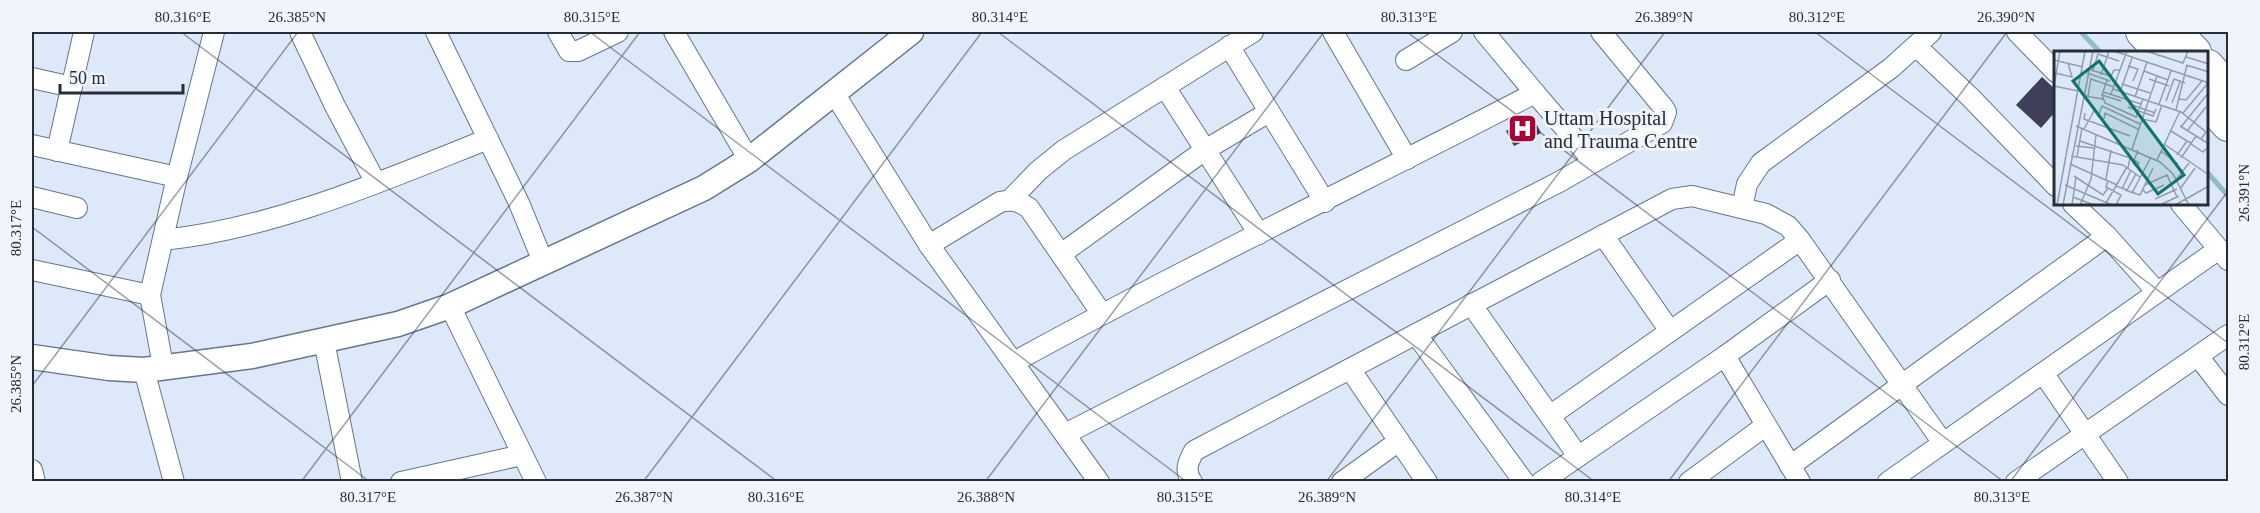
<svg xmlns="http://www.w3.org/2000/svg" width="2260" height="513" font-family="Georgia,serif">
<style>
.lines{fill:none;stroke-linecap:round;stroke-linejoin:round}
.stream{stroke:#90bfcb;stroke-width:5}
.building{fill:#3f3f5a}
.minor-casing{stroke:#65768f;stroke-width:22}
.tertiary-casing{stroke:#65768f;stroke-width:27}
.trunk-casing{stroke:#65768f;stroke-width:34}
.minor{stroke:#fff;stroke-width:20}
.tertiary{stroke:#fff;stroke-width:24}
.trunk{stroke:#fff;stroke-width:32}
.ticks{fill:none;stroke:#262d38;stroke-width:1.5;stroke-opacity:0.45}
.labels{text-anchor:middle;stroke-width:6;stroke-linejoin:round;paint-order:stroke}
.poi-label{font-size:20px;fill:#262d38;stroke:#f1f4fa;text-anchor:start}
.inset-road{fill:none;stroke:#949dac;stroke-width:1.5}
.view{fill:#0f766e;fill-opacity:0.15;stroke:#0f766e;stroke-width:3}
.inset-edge{fill:none;stroke:#262d38;stroke-width:3}
.neatline{fill:none;stroke:#262d38;stroke-width:2}
.ticks-label{font-size:15px;text-anchor:middle;fill:#262d38}
</style>
<rect width="100%" height="100%" fill="#dde8f9"/>
<g class="lines">
<g class="stream">
<polyline points="2081,32 2100,52"/>
<polyline points="2208,173 2228,196"/>
</g>
</g>
<g class="building">
<polygon points="2042,77 2056,90 2056,111 2041,128 2016,105"/>
<polygon points="1533,117 1541,133 1514,146 1506,131"/>
</g>
<g class="lines">
<defs>
<g id="minor">
<polyline points="300,32 335,106 376,183"/>
<polyline points="436,32 519,203 544,264"/>
<polyline points="558,32 569,51 578,51 618,32"/>
<polyline points="674,32 749,160"/>
<polyline points="1333,32 1407,159"/>
<polyline points="2017,32 2056,72"/>
<polyline points="1229,46 1325,202"/>
<polyline points="1916,46 1970,97 2056,186"/>
<polyline points="1406,60 1452,32"/>
<polyline points="32,78 72,87"/>
<polyline points="1165,87 1259,234"/>
<polyline points="834,93 929,245 1099,482"/>
<polyline points="1535,93 1594,162"/>
<polyline points="32,145 177,177"/>
<polyline points="57,151 84,32"/>
<polyline points="32,197 77,208"/>
<polyline points="1011,199 1038,171 1064,150 1253,32"/>
<polyline points="2073,204 2107,236 2157,292"/>
<polyline points="2181,204 2228,260"/>
<polyline points="1742,208 1747,184 1761,163 1891,68 1931,32"/>
<polyline points="1603,235 1670,331"/>
<path d="M163,240C273,229 385,180 488,139"/>
<path d="M929,245L1000,202C1012,199 1019,201 1029,208L1102,314"/>
<polyline points="1061,254 1205,150 1269,112"/>
<polyline points="32,270 150,295 177,177 214,32"/>
<polyline points="150,295 163,366"/>
<polyline points="1471,304 1578,456"/>
<polyline points="450,306 536,482"/>
<polyline points="1416,334 1524,482"/>
<polyline points="324,341 352,482"/>
<polyline points="1725,356 1800,482"/>
<polyline points="2198,356 2228,395"/>
<path d="M1014,362C1185,268 1361,183 1535,93L1484,32"/>
<polyline points="1350,369 1427,482"/>
<polyline points="144,370 174,482"/>
<polyline points="2043,373 2118,482"/>
<polyline points="1551,415 1800,240 1943,443"/>
<polyline points="1065,434 1559,182 1662,123 1666,112 1663,107 1601,32"/>
<polyline points="1790,466 2107,236"/>
<polyline points="32,470 35,482"/>
<polyline points="401,482 522,455"/>
<path d="M1192,482C1184,471 1188,462 1194,451L1672,199L1692,196L1766,214L1788,226L1800,240"/>
<polyline points="1342,482 1399,441"/>
<polyline points="1541,482 1725,356 1830,280"/>
<polyline points="1689,482 1765,426"/>
<polyline points="1888,482 2219,249"/>
<polyline points="2016,482 2228,335"/>
</g>
<polyline id="tertiary" points="32,357 109,368 144,370 252,356 398,324 450,306 704,188 749,160 911,32"/>
<g id="trunk">
<polyline points="2142,32 2161,52"/>
<polyline points="2175,32 2195,52"/>
<polyline points="2208,66 2228,89"/>
<polyline points="2208,103 2228,125"/>
</g>
</defs>
<use href="#minor" class="minor-casing"/>
<use href="#tertiary" class="tertiary-casing"/>
<use href="#trunk" class="trunk-casing"/>
<use href="#minor" class="minor"/>
<use href="#tertiary" class="tertiary"/>
<use href="#trunk" class="trunk"/>
</g>
<path class="ticks" d="M181,32L778,482M590,32L1187,482M998,32L1595,482M1407,32L2004,482M1815,32L2228,343M2224,32L2228,35M32,227L370,482M32,386L298,32M301,482L640,32M643,482L982,32M985,482L1324,32M1326,482L1665,32M1668,482L2007,32M2010,482L2228,191"/>
<defs>
<symbol id="hospital-square" viewBox="-11 -11 22 22"><rect x="-9" y="-9" width="18" height="18" rx="4" fill="#a30536" stroke="#f1f4fa"/><path d="M-5-5h3v3.5h4V-5h3V5h-3V1.5h-4V5h-3Z" fill="#fff"/></symbol>
</defs>
<g fill-rule="evenodd">
<use href="#hospital-square" x="1506" y="112" width="33" height="33"/>
</g>
<g class="labels">
<g class="poi-label">
<text x="1544" y="125">Uttam Hospital<tspan x="1544" dy="23">and Trauma Centre</tspan></text>
</g>
</g>
<g transform="translate(2054 51)">
<rect width="154" height="154" fill="#dde8f9"/>
<path class="inset-road" d="M60,0L155,32M92,0L129,12L134,0M132,6L155,13M0,9L29,16M132,14L155,21M74,15L84,18L79,30M37,19L57,25L60,19H66M39,19L44,3L65,10M90,20L114,29M1,22L18,26L14,12M33,22L56,30M47,24L55,0M37,28L60,36M95,28L115,35M53,29L48,44L67,50M68,33L96,42M0,35L6,0M0,35L24,40M59,38L127,61L152,81L147,88M49,41L87,53M66,41L78,7M57,43L73,0M48,44L51,52L82,66L89,48M31,45L49,48M34,45L37,27M81,46L93,11M125,48L132,49L148,30M112,50L120,28L131,32M118,52L126,31M75,53L101,62M105,53L117,20M74,56L99,65L102,58M122,59L133,14M31,62L30,68L76,85M129,62L154,32M44,66L48,55L86,73M50,68L51,62L84,78M88,68L102,71L108,54M22,75L106,111L119,123L135,154M126,75L155,93M127,76L155,41M30,78L40,60M117,80L133,90M133,80L152,56M26,90L76,107L74,117M110,93L155,124M137,93L149,101L153,97M22,95L40,97M78,98L103,25M107,100L124,113M123,104L133,90L137,92M17,105L69,114L86,126M23,106L28,77M127,107L142,85M80,109L85,112L83,116L79,112L80,109L81,107L84,99M103,109L126,60M16,113L63,134M20,125L49,144L54,137M52,128L57,99M54,129L52,136L67,144L62,154M122,129L135,112M11,134L58,154M91,134L113,124L123,146M62,135L73,139L82,123M68,138L77,119M126,138L141,117M71,139L86,144L99,117M89,139L92,142L110,134M78,142L97,106M19,146L40,154M101,148L123,138M52,152L73,116M3,154L31,0M9,154L39,0M18,154L22,126M26,154L37,128L42,84M106,154L125,145M121,154L155,135"/>
<path class="view" d="M45,10L130,124L104,143L19,30Z"/>
<rect width="154" height="154" class="inset-edge"/>
</g>
<rect width="2260" height="513" fill="none" stroke="#f1f4fa" stroke-width="66"/>
<path d="M60 84v9h123v-9" fill="none" stroke="#262d38" stroke-width="3"/>
<text x="69" y="84" font-size="18" fill="#262d38" stroke="#f1f4fa" stroke-width="4.5" paint-order="stroke">50 m</text>
<rect x="33" y="33" width="2194" height="447" class="neatline"/>
<g class="ticks-label">
<text x="183" y="22">80.316°E</text>
<text x="297" y="22">26.385°N</text>
<text x="592" y="22">80.315°E</text>
<text x="1000" y="22">80.314°E</text>
<text x="1409" y="22">80.313°E</text>
<text x="1664" y="22">26.389°N</text>
<text x="1817" y="22">80.312°E</text>
<text x="2006" y="22">26.390°N</text>
<text transform="translate(2244 193) rotate(-90)" y="5">26.391°N</text>
<text transform="translate(16 228) rotate(-90)" y="5">80.317°E</text>
<text transform="translate(2244 342) rotate(-90)" y="5">80.312°E</text>
<text transform="translate(16 384) rotate(-90)" y="5">26.385°N</text>
<text x="368" y="502">80.317°E</text>
<text x="644" y="502">26.387°N</text>
<text x="776" y="502">80.316°E</text>
<text x="986" y="502">26.388°N</text>
<text x="1185" y="502">80.315°E</text>
<text x="1327" y="502">26.389°N</text>
<text x="1593" y="502">80.314°E</text>
<text x="2002" y="502">80.313°E</text>
</g>
</svg>
